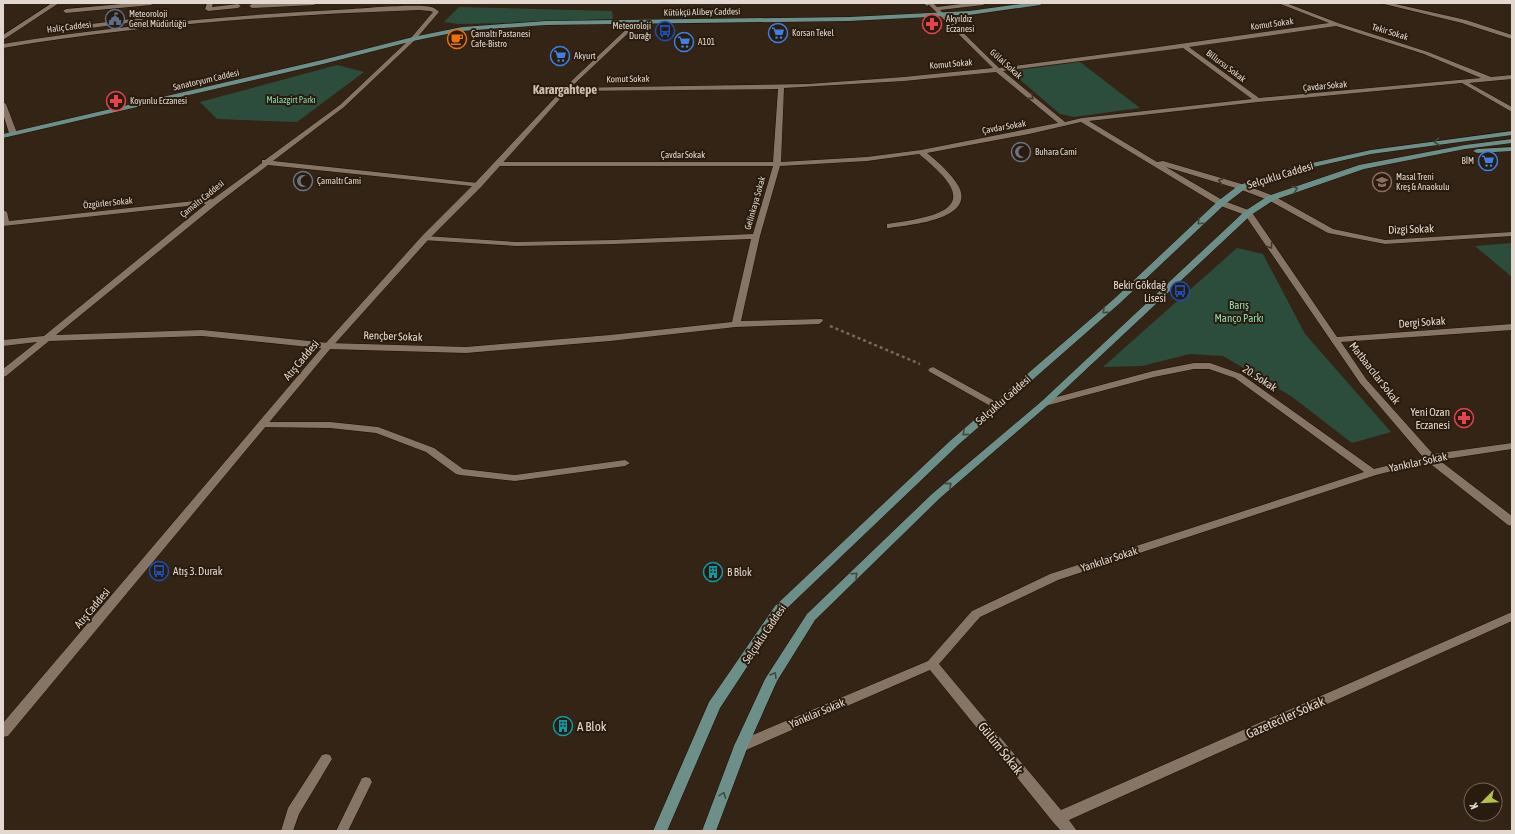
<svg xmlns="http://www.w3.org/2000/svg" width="1515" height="834" font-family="'Asap Condensed',sans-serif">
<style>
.green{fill:#2d4d3c}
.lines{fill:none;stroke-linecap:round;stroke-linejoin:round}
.service-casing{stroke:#1a0d02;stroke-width:1}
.pedestrian-casing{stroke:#1a0d02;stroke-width:1}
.minor-casing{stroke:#1a0d02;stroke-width:1}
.tertiary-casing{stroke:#1a0d02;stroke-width:1}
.secondary-casing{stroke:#1a0d02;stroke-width:1}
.path{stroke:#76695d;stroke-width:2.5;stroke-dasharray:3 3;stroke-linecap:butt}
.service{fill:#867565;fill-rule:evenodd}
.pedestrian{fill:#867565;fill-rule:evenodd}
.minor{fill:#867565;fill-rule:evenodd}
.tertiary{fill:#867565;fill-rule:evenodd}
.secondary{fill:#6c8f8a;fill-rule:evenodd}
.oneway{stroke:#453627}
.oneway2{stroke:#44493f}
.labels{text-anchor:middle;stroke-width:4;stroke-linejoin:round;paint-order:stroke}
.far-street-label{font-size:9px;fill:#e2d8cf;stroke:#291b0d}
.far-poi-label{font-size:9px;fill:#e2d8cf;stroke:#291b0d;text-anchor:start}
.far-park-label{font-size:9px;fill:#8edab2;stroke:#291b0d}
.street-label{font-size:11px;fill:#e2d8cf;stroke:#291b0d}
.poi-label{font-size:11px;fill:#e2d8cf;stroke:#291b0d;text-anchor:end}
.park-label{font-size:11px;fill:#8edab2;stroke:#291b0d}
.far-district-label{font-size:13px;font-weight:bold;fill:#cebbaa;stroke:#291b0d}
.near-street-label{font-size:13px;fill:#e2d8cf;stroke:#291b0d}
.near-poi-label{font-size:13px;fill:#e2d8cf;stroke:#291b0d;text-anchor:start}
</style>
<rect width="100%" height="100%" fill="#332416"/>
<g class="green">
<polygon points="459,7 612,11 613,19 503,23 459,24 444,22"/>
<polygon points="1080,62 1140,108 1074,117 1060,114 1010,71"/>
<polygon points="337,65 364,72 297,122 217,119 200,102"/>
<polygon points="1512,243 1512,277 1475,246"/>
<polygon points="1237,248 1263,254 1305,334 1391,432 1352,443 1291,396 1223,356 1190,354 1142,366 1103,367"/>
</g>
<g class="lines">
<defs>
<g id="service">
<polygon points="326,754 330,755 332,759 299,814 293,831 281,831 288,808 322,755"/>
<polygon points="366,777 370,778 372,782 348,831 336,831 362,778"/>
</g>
<polygon id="pedestrian" points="923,3 929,3 930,4 927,6"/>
<g id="minor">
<polygon points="52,3 59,3 3,40 3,35"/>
<polygon points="133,3 154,3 151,5 66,13 63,11 66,9"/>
<polygon points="207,3 213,3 212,7 238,4 241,6 238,8 208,11 205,9"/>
<polygon points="279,3 317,3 314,5 252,8 249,6 252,4"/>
<path d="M927,3H933L937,7L969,3H986L983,5L940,10L999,68L1151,48L1329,23L1278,3H1286L1338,23L1428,52L1491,77L1512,75V79L1469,83L1512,107V112L1462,83L1258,102L1089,121L1157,162L1163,161L1245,185L1274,196L1333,229L1385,240L1512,232V236L1385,244L1328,233L1268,200L1239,189L1166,167L1224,201L1251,211L1337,337L1512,324V330L1341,342L1366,379L1433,454L1512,443V449L1439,460L1512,516V526L1508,525L1428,462L1376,475L1058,580L980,617L939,664L1061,810L1512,612V621L1069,820L1077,831H1061L1053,822L930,670L746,750L741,751L736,750L734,746L736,742L928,661L972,611L1050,574L1364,472L1235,378L1209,369H1194L1154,377L1045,406L1042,405L1040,403L1042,401L1153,371L1194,363H1210L1241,374L1374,469L1423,457L1360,383L1245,215L1218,205L1081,122L1029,134L927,153C938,162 952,174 959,187C975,220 909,225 890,228H887V224C898,222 909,221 921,218C978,206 948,178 919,154L867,161L780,166L760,236L741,321L822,319L823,321L819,324L736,327L610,341L466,353L328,349L202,336L49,341L6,376L3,377V369L37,342L3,346V340L44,336L206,204L3,226V210L7,212L9,221L213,199L262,163V160H265L340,105L411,38L433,12L430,11L419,10C279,15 141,25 3,48V44C119,25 235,15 353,9C367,8 425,3 434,8C436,9 438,11 439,12L415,40L344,107L273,161L478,183L482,185L481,187L268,165L218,203L56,335L202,330L328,343L466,347L610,335L732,322L751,239L614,244L516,246L422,240V236H425L516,242L614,240L753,234L773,166H497L493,164L497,162H773L778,89L566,91L564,90V88L808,84L904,77L993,68ZM1336,26L1424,54L1481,78L1259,98L1189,47ZM1183,48L1252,99L1082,118L1065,122L1003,71ZM996,72L1058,123L921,150L867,157L781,162L784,88L904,81Z"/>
<polygon points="1380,3 1391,3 1466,20 1512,35 1512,39 1462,23"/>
<polygon points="140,18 143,20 142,21 83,29 80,27 83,25"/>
<polygon points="3,102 6,104 17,133 15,134 9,133 3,114"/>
<polygon points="933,367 1000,404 1002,406 997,409 994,408 930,372 928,370 930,368"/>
<polygon points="263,422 330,422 378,427 434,448 463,469 515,475 625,460 630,463 625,466 515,481 460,475 456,474 426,452 376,433 330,428 259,427 258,425 259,423"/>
</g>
<polygon id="tertiary" points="635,21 640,22 568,90 481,187 428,240 331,348 8,736 3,737 3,723 325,344 422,236 475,183 564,88"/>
<g id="secondary">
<polygon points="1028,3 1043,3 1040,5 969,15 849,21 546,25 462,31 413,41 323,64 3,138 3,134 322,60 413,37 462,27 546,21 849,17 969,11"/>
<polygon points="1512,131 1512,135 1371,154 1296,171 1245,189 1224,205 1120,303 958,445 783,612 720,708 667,831 653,831 709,702 775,606 950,441 1114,299 1218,201 1239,185 1294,167 1371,150"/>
<polygon points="1512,139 1512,143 1465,149 1364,169 1274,200 1251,215 1048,405 940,498 815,620 777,681 748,746 716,831 702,831 734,746 765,679 807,614 932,494 1042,401 1245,211 1268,196 1359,165 1465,145"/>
<polygon points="1512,147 1512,151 1477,153 1473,151 1477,149"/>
</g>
</defs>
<use href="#service" class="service-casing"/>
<use href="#pedestrian" class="pedestrian-casing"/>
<use href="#minor" class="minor-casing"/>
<use href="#tertiary" class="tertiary-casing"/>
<use href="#secondary" class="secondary-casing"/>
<polyline class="path" points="830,326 920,364"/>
<use href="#service" class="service"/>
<use href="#pedestrian" class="pedestrian"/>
<use href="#minor" class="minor"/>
<use href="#tertiary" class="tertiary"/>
<use href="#secondary" class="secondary"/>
</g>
<defs><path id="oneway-chevron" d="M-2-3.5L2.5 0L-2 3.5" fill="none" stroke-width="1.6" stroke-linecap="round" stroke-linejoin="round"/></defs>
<g class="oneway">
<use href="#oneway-chevron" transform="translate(1031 97) rotate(40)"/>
<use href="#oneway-chevron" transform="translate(1221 181) rotate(-164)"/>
<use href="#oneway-chevron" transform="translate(1270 246) rotate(56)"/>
</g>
<g class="oneway2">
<use href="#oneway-chevron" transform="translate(1437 142) rotate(173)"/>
<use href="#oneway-chevron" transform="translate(1295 189) rotate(-19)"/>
<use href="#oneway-chevron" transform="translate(1200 222) rotate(137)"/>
<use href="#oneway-chevron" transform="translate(1105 311) rotate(139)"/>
<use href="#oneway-chevron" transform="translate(965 433) rotate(139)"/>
<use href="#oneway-chevron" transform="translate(949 485) rotate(-41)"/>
<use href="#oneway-chevron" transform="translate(855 575) rotate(-44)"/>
<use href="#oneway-chevron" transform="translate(774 675) rotate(-59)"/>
<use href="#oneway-chevron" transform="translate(723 795) rotate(-69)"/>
</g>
<defs>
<symbol id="civic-ring" viewBox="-11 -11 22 22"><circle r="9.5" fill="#291b0d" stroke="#5c6f8a" stroke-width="1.5"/><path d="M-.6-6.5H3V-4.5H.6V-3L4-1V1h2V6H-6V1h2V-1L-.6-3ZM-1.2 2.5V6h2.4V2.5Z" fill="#5c6f8a"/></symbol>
<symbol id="pharmacy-ring" viewBox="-11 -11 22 22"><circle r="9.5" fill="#291b0d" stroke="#e0444e" stroke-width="1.5"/><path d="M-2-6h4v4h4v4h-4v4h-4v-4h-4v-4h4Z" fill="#e0444e"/></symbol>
<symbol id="bus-ring" viewBox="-11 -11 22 22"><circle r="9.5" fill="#291b0d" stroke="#1a4fb4" stroke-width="1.5"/><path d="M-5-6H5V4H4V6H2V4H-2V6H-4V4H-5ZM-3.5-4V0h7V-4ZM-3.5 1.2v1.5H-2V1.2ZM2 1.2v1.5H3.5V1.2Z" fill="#1a4fb4"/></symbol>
<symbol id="supermarket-ring" viewBox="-11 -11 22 22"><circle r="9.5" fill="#291b0d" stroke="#3f7fe0" stroke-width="1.5"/><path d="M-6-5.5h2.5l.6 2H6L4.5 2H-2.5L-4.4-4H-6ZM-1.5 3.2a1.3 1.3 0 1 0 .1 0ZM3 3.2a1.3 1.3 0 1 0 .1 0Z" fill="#3f7fe0"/></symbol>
<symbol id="cafe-ring" viewBox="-11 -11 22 22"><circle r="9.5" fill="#291b0d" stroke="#e8710a" stroke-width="1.5"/><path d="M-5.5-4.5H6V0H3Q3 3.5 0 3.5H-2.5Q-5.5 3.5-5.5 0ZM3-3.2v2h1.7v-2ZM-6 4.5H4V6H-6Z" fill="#e8710a"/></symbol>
<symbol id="mosque-ring" viewBox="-11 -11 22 22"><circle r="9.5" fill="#291b0d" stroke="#6b7280" stroke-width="1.5"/><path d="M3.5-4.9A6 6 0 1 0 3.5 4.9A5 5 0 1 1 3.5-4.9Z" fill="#6b7280"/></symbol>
<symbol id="school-ring" viewBox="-11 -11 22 22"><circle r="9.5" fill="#291b0d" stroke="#8d6e63" stroke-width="1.5"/><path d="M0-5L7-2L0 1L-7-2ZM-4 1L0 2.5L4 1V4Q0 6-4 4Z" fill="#8d6e63"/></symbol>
<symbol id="building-ring" viewBox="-11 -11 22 22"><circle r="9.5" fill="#291b0d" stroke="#0f9aa8" stroke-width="1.5"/><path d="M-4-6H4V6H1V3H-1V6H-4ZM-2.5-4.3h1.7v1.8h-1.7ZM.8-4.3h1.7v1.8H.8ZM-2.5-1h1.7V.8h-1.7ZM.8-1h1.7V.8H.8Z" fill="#0f9aa8"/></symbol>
</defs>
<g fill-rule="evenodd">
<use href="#civic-ring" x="104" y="8" width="22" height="22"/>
<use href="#pharmacy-ring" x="921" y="13" width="22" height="22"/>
<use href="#bus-ring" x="654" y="20" width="22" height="22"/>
<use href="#supermarket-ring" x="767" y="22" width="22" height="22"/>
<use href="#cafe-ring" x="446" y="28" width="22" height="22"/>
<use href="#supermarket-ring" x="673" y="31" width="22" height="22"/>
<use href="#supermarket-ring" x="549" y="45" width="22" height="22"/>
<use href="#pharmacy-ring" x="105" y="90" width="22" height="22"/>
<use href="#mosque-ring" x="1010" y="141" width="22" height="22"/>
<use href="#supermarket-ring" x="1477" y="150" width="22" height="22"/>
<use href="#mosque-ring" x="292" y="170" width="22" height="22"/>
<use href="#school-ring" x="1371" y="171" width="22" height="22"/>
<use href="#bus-ring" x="1169" y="280" width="22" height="22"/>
<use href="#pharmacy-ring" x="1453" y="407" width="22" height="22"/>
<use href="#bus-ring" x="148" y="560" width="22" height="22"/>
<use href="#building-ring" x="702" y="561" width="22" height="22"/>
<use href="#building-ring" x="552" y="715" width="22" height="22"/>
</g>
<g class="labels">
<g class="far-street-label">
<text transform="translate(702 12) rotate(-1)" y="3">Kütükçü Alibey Caddesi</text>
<text transform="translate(1272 24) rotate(-8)" y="3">Komut Sokak</text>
<text transform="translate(69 27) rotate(-7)" y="3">Haliç Caddesi</text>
<text transform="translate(1390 32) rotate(17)" y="3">Tekir Sokak</text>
<text transform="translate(951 64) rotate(-5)" y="3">Komut Sokak</text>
<text transform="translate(1006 64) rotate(42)" y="3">Gülal Sokak</text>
<text transform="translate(1226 66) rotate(37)" y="3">Billursu Sokak</text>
<text transform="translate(628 79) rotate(-1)" y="3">Komut Sokak</text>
<text transform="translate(206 80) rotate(-13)" y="3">Sanatoryum Caddesi</text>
<text transform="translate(1325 86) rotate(-5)" y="3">Çavdar Sokak</text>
<text transform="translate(1004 127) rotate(-10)" y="3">Çavdar Sokak</text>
<text x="683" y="158">Çavdar Sokak</text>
<text transform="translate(202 199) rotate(-39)" y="3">Çamaltı Caddesi</text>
<text transform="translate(108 203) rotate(-6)" y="3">Özgürler Sokak</text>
<text transform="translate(755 203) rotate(-74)" y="3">Gelinkaya Sokak</text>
</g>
<g class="far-poi-label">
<text x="129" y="17">Meteoroloji<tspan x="129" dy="10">Genel Müdürlüğü</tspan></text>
<text x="946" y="22">Akyıldız<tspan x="946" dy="10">Eczanesi</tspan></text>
<text x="651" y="29" text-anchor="end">Meteoroloji<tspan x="651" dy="10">Durağı</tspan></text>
<text x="792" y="36">Korsan Tekel</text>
<text x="471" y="37">Çamaltı Pastanesi<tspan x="471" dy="10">Cafe-Bistro</tspan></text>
<text x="698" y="45">A101</text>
<text x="574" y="59">Akyurt</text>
<text x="130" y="104">Koyunlu Eczanesi</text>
<text x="1035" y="155">Buhara Cami</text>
<text x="1474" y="164" text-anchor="end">BİM</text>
<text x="1396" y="180">Masal Treni<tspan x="1396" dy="10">Kreş &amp; Anaokulu</tspan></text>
<text x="317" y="184">Çamaltı Cami</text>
</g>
<g class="far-park-label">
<text x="291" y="103">Malazgirt Parkı</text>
</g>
<g class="street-label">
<text transform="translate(1280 175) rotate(-17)" y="4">Selçuklu Caddesi</text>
<text transform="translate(1411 229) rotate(-2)" y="4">Dizgi Sokak</text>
<text transform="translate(1422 322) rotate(-4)" y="4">Dergi Sokak</text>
<text transform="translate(393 336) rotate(2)" y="4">Rençber Sokak</text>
<text transform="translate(301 360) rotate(-50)" y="4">Atış Caddesi</text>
<text transform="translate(1375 373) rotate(52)" y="4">Matbaacılar Sokak</text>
<text transform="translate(1260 378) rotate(33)" y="4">20. Sokak</text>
<text transform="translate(1003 400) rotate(-41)" y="4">Selçuklu Caddesi</text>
<text transform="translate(1418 462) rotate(-12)" y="4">Yankılar Sokak</text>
<text transform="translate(1109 559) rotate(-18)" y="4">Yankılar Sokak</text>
<text transform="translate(92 608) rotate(-50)" y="4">Atış Caddesi</text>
<text transform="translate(764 634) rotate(-56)" y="4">Selçuklu Caddesi</text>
<text transform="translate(817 713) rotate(-23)" y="4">Yankılar Sokak</text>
</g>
<g class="poi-label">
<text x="1166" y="289">Bekir Gökdağ<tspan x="1166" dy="13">Lisesi</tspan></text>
<text x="1450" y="416">Yeni Ozan<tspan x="1450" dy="13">Eczanesi</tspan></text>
<text x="173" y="575" text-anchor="start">Atış 3. Durak</text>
<text x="727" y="576" text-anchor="start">B Blok</text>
</g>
<g class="park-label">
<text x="1239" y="309">Barış<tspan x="1239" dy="13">Manço Parkı</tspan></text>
</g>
<g class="far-district-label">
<text x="565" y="94">Karargahtepe</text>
</g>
<g class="near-street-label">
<text transform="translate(1285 717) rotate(-24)" y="5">Gazeteciler Sokak</text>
<text transform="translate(1001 748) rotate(51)" y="5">Gülüm Sokak</text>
</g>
<g class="near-poi-label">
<text x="577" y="731">A Blok</text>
</g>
</g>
<rect width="1515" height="834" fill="none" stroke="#e2d8cf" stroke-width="8"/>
<g transform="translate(1483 802) rotate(246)"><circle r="19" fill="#291b0d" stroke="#73675b"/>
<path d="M0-3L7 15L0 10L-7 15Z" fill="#b4c24a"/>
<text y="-6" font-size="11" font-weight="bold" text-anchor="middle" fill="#e2d8cf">K</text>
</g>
</svg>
